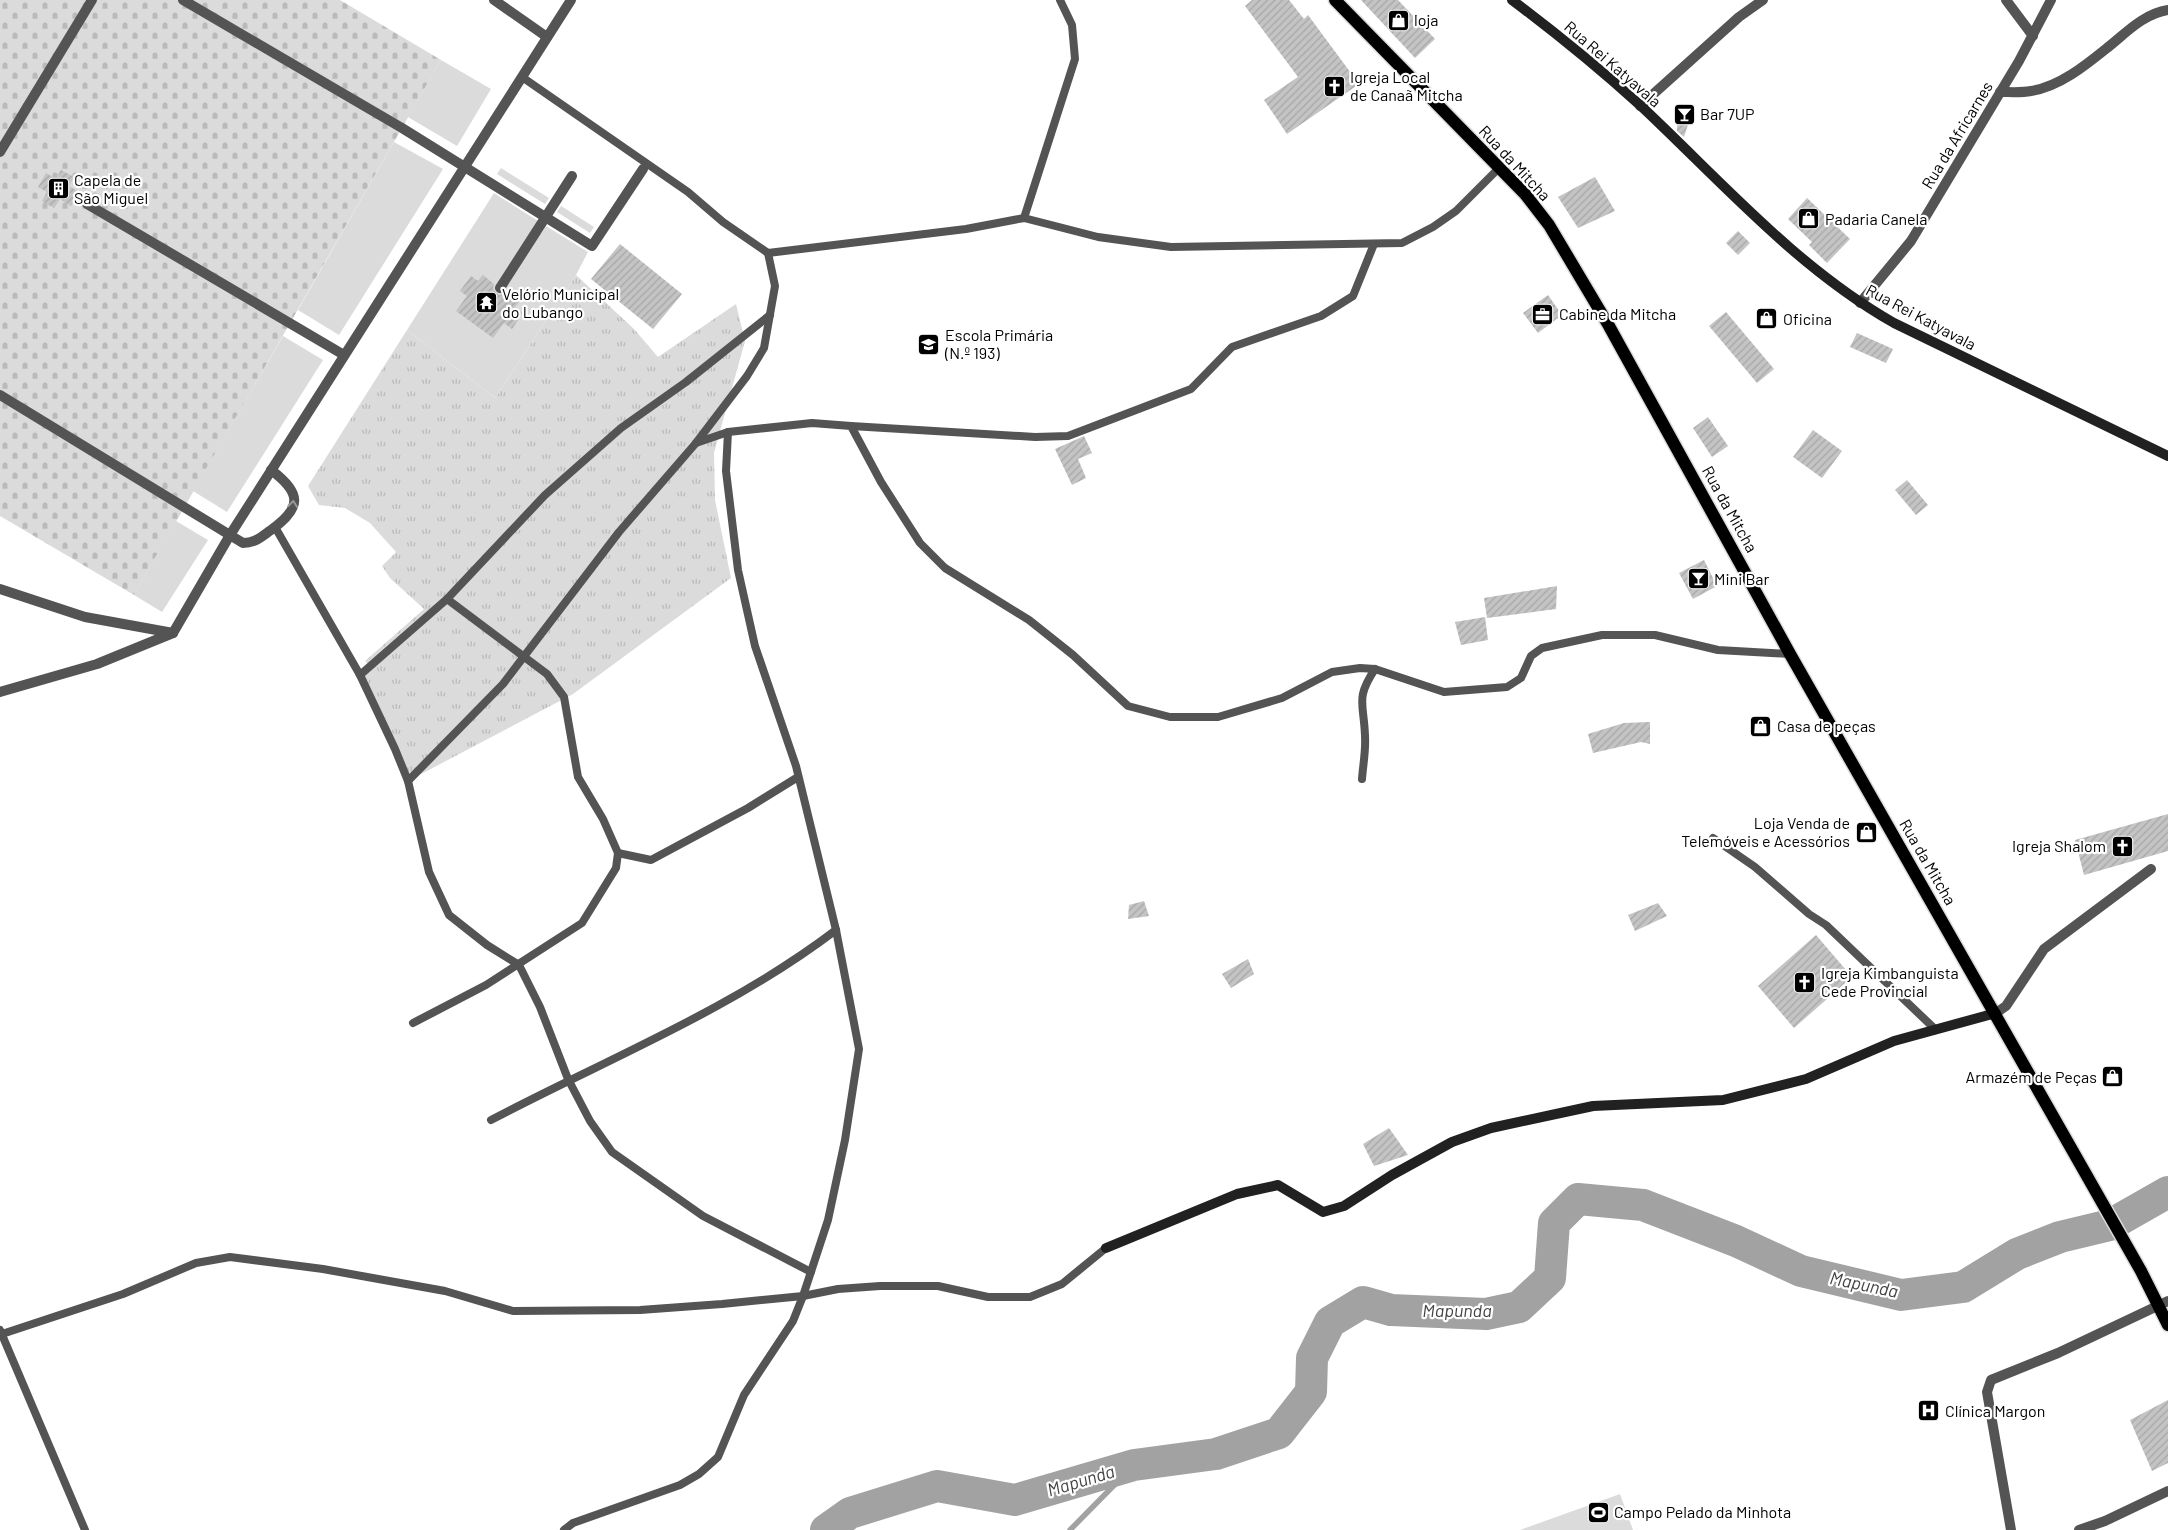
<svg xmlns="http://www.w3.org/2000/svg" width="2168" height="1530" font-family="Barlow,sans-serif">
<style>
.grass{fill:url(#grass-tufts)}
.cemetery{fill:url(#cemetery-stones)}
.green{fill:#dbdbdb}
.lines{fill:none;stroke-linecap:round;stroke-linejoin:round}
.stream{stroke:#a2a2a2;stroke-width:5.5}
.river{stroke:#a2a2a2;stroke-width:32}
.building{fill:url(#building-hatch)}
.primary-casing{stroke:#dbdbdb;stroke-width:15}
.lane{stroke:#545454;stroke-width:8}
.street{stroke:#545454;stroke-width:10}
.secondary{stroke:#212121;stroke-width:10}
.primary{stroke:#000;stroke-width:12}
.oneway{stroke:#989898}
.labels{text-anchor:middle;stroke-width:4.5;stroke-linejoin:round;paint-order:stroke}
.poi-label{font-size:16px;fill:#000;stroke:#fff;text-anchor:start}
.street-label{font-size:16px;fill:#000;stroke:#fff}
.water-label{font-size:18px;font-style:italic;fill:#434343;stroke:#fff}
</style>
<defs>
<pattern id="grass-tufts" width="24" height="20" patternUnits="userSpaceOnUse" patternTransform="scale(1.25)"><rect width="24" height="20" fill="#dbdbdb"/><path d="M3 7l-1-3M5 7V3M7 7l1-3M15 17l-1-3M17 17v-4M19 17l1-3" fill="none" stroke="#bababa"/></pattern>
<pattern id="cemetery-stones" width="16" height="16" patternUnits="userSpaceOnUse" patternTransform="scale(1.25)"><rect width="16" height="16" fill="#dbdbdb"/><path d="M2 7V4a2 2 0 0 1 4 0v3zM10 15v-3a2 2 0 0 1 4 0v3z" fill="#bababa"/></pattern>
<pattern id="building-hatch" width="6" height="6" patternUnits="userSpaceOnUse" patternTransform="scale(1.25)"><rect width="6" height="6" fill="#c4c4c4"/><path d="M-1 1l2-2M0 6l6-6M5 7l2-2" fill="none" stroke="#a7a7a7"/></pattern>
</defs>
<rect width="100%" height="100%" fill="#fff"/>
<polygon class="grass" points="576,275 634,329 658,357 736,304 745,341 714,453 715,500 731,578 573,694 408,781 360,675 370,666 365,661 424,609 390,578 382,566 396,552 370,523 345,508 319,505 308,486 407,330 495,398"/>
<polygon class="cemetery" points="0,0 340,0 441,60 134,595 0,516"/>
<g class="green">
<polygon points="441,60 491,89 457,146 408,117"/>
<polygon points="394,142 443,169 339,335 298,310"/>
<polygon points="501,168 549,198 545,204 497,174"/>
<polygon points="494,193 538,221 541,234 546,226 588,252 576,275 495,398 407,330"/>
<polygon points="561,206 594,227 590,233 557,212"/>
<polygon points="283,336 323,360 227,512 193,491"/>
<polygon points="176,521 208,540 162,612 134,595"/>
<polygon points="1620,1494 1633,1530 1520,1530"/>
</g>
<g class="lines">
<polyline class="stream" points="1070,1530 1134,1465"/>
<polyline class="river" points="826,1530 850,1513 937,1486 1015,1500 1134,1465 1216,1454 1279,1433 1311,1392 1312,1358 1330,1322 1363,1302 1391,1310 1486,1314 1519,1307 1550,1278 1554,1223 1578,1199 1643,1205 1736,1241 1801,1271 1901,1295 1963,1287 2017,1254 2060,1237 2110,1225 2168,1192"/>
</g>
<g class="building">
<polygon points="1252,0 1289,0 1304,19 1308,15 1359,84 1287,134 1264,100 1298,77 1245,6"/>
<polygon points="1361,0 1398,0 1435,39 1415,58"/>
<polygon points="1678,104 1694,106 1684,137 1677,131"/>
<polygon points="61,170 74,177 69,186 79,192 71,206 60,199 54,208 42,201 47,192 38,187 46,173 56,179"/>
<polygon points="1595,177 1615,211 1578,228 1558,197"/>
<polygon points="1807,198 1850,239 1827,263 1809,245 1812,242 1788,219"/>
<polygon points="1738,231 1750,243 1738,255 1726,243"/>
<polygon points="620,244 682,294 653,329 591,279"/>
<polygon points="483,275 494,284 493,288 496,293 500,295 505,292 519,302 515,307 523,313 512,329 504,323 493,338 456,311 467,296 460,291 471,276 478,281"/>
<polygon points="1548,295 1562,315 1538,333 1523,313"/>
<polygon points="1726,312 1774,369 1757,383 1709,326"/>
<polygon points="1857,333 1893,349 1886,363 1850,347"/>
<polygon points="1708,417 1728,446 1712,457 1693,428"/>
<polygon points="1813,430 1842,451 1822,478 1793,457"/>
<polygon points="1084,436 1092,453 1078,459 1086,478 1072,485 1055,449"/>
<polygon points="1907,480 1928,505 1916,515 1895,490"/>
<polygon points="1704,560 1717,586 1693,599 1679,573"/>
<polygon points="1557,586 1556,609 1487,618 1484,598"/>
<polygon points="1485,617 1488,640 1461,645 1455,622"/>
<polygon points="1650,722 1650,744 1641,742 1593,753 1588,734 1624,723"/>
<polygon points="2168,814 2168,851 2084,875 2075,840"/>
<polygon points="1144,901 1149,916 1128,919 1129,905"/>
<polygon points="1658,903 1667,916 1635,931 1628,915"/>
<polygon points="1816,935 1852,977 1794,1028 1758,986"/>
<polygon points="1248,959 1254,974 1231,988 1222,974"/>
<polygon points="1389,1128 1408,1155 1374,1166 1363,1144"/>
<polygon points="2168,1400 2168,1463 2152,1471 2130,1420"/>
</g>
<g class="lines">
<defs>
<polyline id="primary" points="1335,0 1525,194 1549,225 1609,326 1790,654 2141,1271 2168,1325"/>
</defs>
<use href="#primary" class="primary-casing"/>
<g class="lane">
<polyline points="522,77 688,192 723,222 768,253 966,229 1024,218 1098,237 1171,247 1402,243 1433,227 1456,211 1499,168"/>
<polyline points="1024,218 1075,59 1072,25 1060,0"/>
<polyline points="851,426 1035,437 1068,436 1191,389 1232,347 1321,316 1353,296 1374,244"/>
<polyline points="696,443 728,432 812,423 851,426 881,482 920,543 945,568 1029,620 1073,655 1128,706 1170,717 1218,717 1282,698 1332,672 1360,668 1375,669 1444,692 1507,687 1521,678 1531,656 1542,648 1602,635 1655,635 1718,650 1790,654"/>
<polyline points="275,527 360,675 395,749 408,781 429,872 449,915 487,945 519,965 540,1007 568,1079 590,1121 612,1152 703,1216 811,1272"/>
<polyline points="360,675 447,599 545,495 621,428 686,382 770,315"/>
<path d="M1362,779C1363,765 1366,750 1365,736C1364,703 1355,699 1375,669"/>
<polyline points="408,781 503,684 619,532 696,443 747,376 764,348 775,286 768,253"/>
<polyline points="1713,838 1755,867 1809,914 1826,925 1936,1030"/>
<polyline points="618,853 651,860 748,808 798,777"/>
<polyline points="413,1023 486,985 582,923 616,868 618,853 603,819 578,777 564,697 547,674 447,599"/>
<path d="M491,1120C607,1059 731,1010 836,930"/>
<polyline points="0,1330 85,1530"/>
<polyline points="2,1334 123,1294 196,1263 230,1257 323,1269 445,1291 513,1311 640,1310 722,1304 803,1296 838,1289 880,1286 938,1286 988,1297 1030,1297 1062,1284 1106,1248"/>
<polyline points="564,1530 573,1523 680,1485 699,1474 718,1457 744,1395 793,1321 803,1296 828,1220 845,1140 859,1049 836,930 796,766 755,646 738,570 726,471 728,432"/>
</g>
<g class="street">
<polyline points="183,0 402,128 592,246 643,169"/>
<polyline points="494,0 547,37"/>
<polyline points="2006,0 2033,36"/>
<path d="M2000,92C2010,92 2021,93 2031,91C2059,87 2086,65 2107,48C2126,33 2143,14 2168,10"/>
<polyline points="1640,106 1739,17 1763,0"/>
<polyline points="0,152 92,0"/>
<polyline points="87,204 344,355"/>
<polyline points="500,288 572,176"/>
<polyline points="1860,303 1911,241 2019,61 2051,0"/>
<path d="M0,395L243,543C255,543 261,537 271,530C302,508 302,493 271,470"/>
<polyline points="0,589 85,617 173,633"/>
<polyline points="173,633 230,535 571,0"/>
<polyline points="0,692 97,664 173,633"/>
<polyline points="1996,1013 2006,1006 2044,949 2151,869"/>
<polyline points="2011,1530 1987,1392 1991,1380 2058,1353 2168,1301"/>
<polyline points="2079,1530 2105,1521 2168,1491"/>
</g>
<g class="secondary">
<path d="M1512,0C1556,33 1600,69 1641,106C1722,182 1797,268 1894,323L2168,456"/>
<polyline points="1106,1248 1237,1194 1278,1185 1323,1212 1344,1206 1392,1175 1452,1142 1491,1128 1593,1106 1723,1100 1806,1079 1894,1041 1996,1013"/>
</g>
<use href="#primary" class="primary"/>
</g>
<defs><path id="oneway-chevron" d="M-2-3.5L2.5 0L-2 3.5" fill="none" stroke-width="1.6" stroke-linecap="round" stroke-linejoin="round" transform="scale(1.25)"/></defs>
<use class="oneway" href="#oneway-chevron" transform="translate(293 504) rotate(-83)"/>
<defs>
<symbol id="shop-square" viewBox="-11 -11 22 22"><rect x="-9" y="-9" width="18" height="18" rx="4" fill="#000" stroke="#fff"/><path d="M-5-2.5h2.3a2.7 3.5 0 0 1 5.4 0H5L5.5 6h-11ZM-1.5-2.5h3a1.5 2.3 0 0 0-3 0Z" fill="#fff"/></symbol>
<symbol id="church-square" viewBox="-11 -11 22 22"><rect x="-9" y="-9" width="18" height="18" rx="4" fill="#000" stroke="#fff"/><path d="M-1.2-6h2.4v3.5h3.3v2.4h-3.3V6h-2.4V-.1h-3.3v-2.4h3.3Z" fill="#fff"/></symbol>
<symbol id="bar-square" viewBox="-11 -11 22 22"><rect x="-9" y="-9" width="18" height="18" rx="4" fill="#000" stroke="#fff"/><path d="M-6-5H6L.8 .8V4.5H3.5V6h-7V4.5H-.8V.8Z" fill="#fff"/></symbol>
<symbol id="building-square" viewBox="-11 -11 22 22"><rect x="-9" y="-9" width="18" height="18" rx="4" fill="#000" stroke="#fff"/><path d="M-4-6H4V6H1V3H-1V6H-4ZM-2.5-4.3h1.7v1.8h-1.7ZM.8-4.3h1.7v1.8H.8ZM-2.5-1h1.7V.8h-1.7ZM.8-1h1.7V.8H.8Z" fill="#fff"/></symbol>
<symbol id="temple-square" viewBox="-11 -11 22 22"><rect x="-9" y="-9" width="18" height="18" rx="4" fill="#000" stroke="#fff"/><path d="M0-6L5-2H3V0L6.5 2.5H4V6H1.5V3h-3V6H-4V2.5H-6.5L-3 0V-2H-5Z" fill="#fff"/></symbol>
<symbol id="office-square" viewBox="-11 -11 22 22"><rect x="-9" y="-9" width="18" height="18" rx="4" fill="#000" stroke="#fff"/><path d="M-6-3h4V-5.5h4V-3h4V5H-6ZM-1-4.5V-3h2v-1.5ZM-6 0V1H6V0Z" fill="#fff"/></symbol>
<symbol id="school-square" viewBox="-11 -11 22 22"><rect x="-9" y="-9" width="18" height="18" rx="4" fill="#000" stroke="#fff"/><path d="M0-5L7-2L0 1L-7-2ZM-4 1L0 2.5L4 1V4Q0 6-4 4Z" fill="#fff"/></symbol>
<symbol id="hospital-square" viewBox="-11 -11 22 22"><rect x="-9" y="-9" width="18" height="18" rx="4" fill="#000" stroke="#fff"/><path d="M-5-5h3v3.5h4V-5h3V5h-3V1.5h-4V5h-3Z" fill="#fff"/></symbol>
<symbol id="stadium-square" viewBox="-11 -11 22 22"><rect x="-9" y="-9" width="18" height="18" rx="4" fill="#000" stroke="#fff"/><path d="M0-5a6.5 5 0 1 0 0 10a6.5 5 0 1 0 0-10ZM-3.5-1.8h7v3.6h-7Z" fill="#fff"/></symbol>
</defs>
<g fill-rule="evenodd">
<use href="#shop-square" x="1386" y="8" width="25" height="25"/>
<use href="#church-square" x="1322" y="74" width="25" height="25"/>
<use href="#bar-square" x="1672" y="102" width="25" height="25"/>
<use href="#building-square" x="46" y="176" width="25" height="25"/>
<use href="#shop-square" x="1796" y="206" width="25" height="25"/>
<use href="#temple-square" x="474" y="290" width="25" height="25"/>
<use href="#office-square" x="1530" y="302" width="25" height="25"/>
<use href="#shop-square" x="1754" y="306" width="25" height="25"/>
<use href="#school-square" x="916" y="332" width="25" height="25"/>
<use href="#bar-square" x="1686" y="566" width="25" height="25"/>
<use href="#shop-square" x="1748" y="714" width="25" height="25"/>
<use href="#shop-square" x="1854" y="820" width="25" height="25"/>
<use href="#church-square" x="2110" y="834" width="25" height="25"/>
<use href="#church-square" x="1792" y="970" width="25" height="25"/>
<use href="#shop-square" x="2100" y="1064" width="25" height="25"/>
<use href="#hospital-square" x="1916" y="1398" width="25" height="25"/>
<use href="#stadium-square" x="1586" y="1500" width="25" height="25"/>
</g>
<g class="labels">
<g class="poi-label">
<text x="1414" y="26">loja</text>
<text x="1350" y="83">Igreja Local<tspan x="1350" dy="18">de Canaã Mitcha</tspan></text>
<text x="1700" y="120">Bar 7UP</text>
<text x="74" y="186">Capela de<tspan x="74" dy="18">São Miguel</tspan></text>
<text x="1825" y="225">Padaria Canela</text>
<text x="502" y="300">Velório Municipal<tspan x="502" dy="18">do Lubango</tspan></text>
<text x="1559" y="320">Cabine da Mitcha</text>
<text x="1783" y="325">Oficina</text>
<text x="945" y="341">Escola Primária<tspan x="945" dy="18">(N.º 193)</tspan></text>
<text x="1714" y="585">Mini Bar</text>
<text x="1777" y="732">Casa de peças</text>
<text x="1850" y="829" text-anchor="end">Loja Venda de<tspan x="1850" dy="18">Telemóveis e Acessórios</tspan></text>
<text x="2106" y="852" text-anchor="end">Igreja Shalom</text>
<text x="1821" y="979">Igreja Kimbanguista<tspan x="1821" dy="18">Cede Provincial</tspan></text>
<text x="2097" y="1083" text-anchor="end">Armazém de Peças</text>
<text x="1945" y="1417">Clínica Margon</text>
<text x="1614" y="1518">Campo Pelado da Minhota</text>
</g>
<g class="street-label">
<text transform="translate(1613 64) rotate(41)" y="6">Rua Rei Katyavala</text>
<text transform="translate(1957 135) rotate(-59)" y="6">Rua da Africarnes</text>
<text transform="translate(1515 163) rotate(47)" y="6">Rua da Mitcha</text>
<text transform="translate(1921 317) rotate(28)" y="6">Rua Rei Katyavala</text>
<text transform="translate(1730 509) rotate(61)" y="6">Rua da Mitcha</text>
<text transform="translate(1928 862) rotate(60)" y="6">Rua da Mitcha</text>
</g>
<g class="water-label">
<text transform="translate(1864 1285) rotate(12)" y="6">Mapunda</text>
<text x="1457" y="1317">Mapunda</text>
<text transform="translate(1081 1481) rotate(-17)" y="6">Mapunda</text>
</g>
</g>
</svg>
